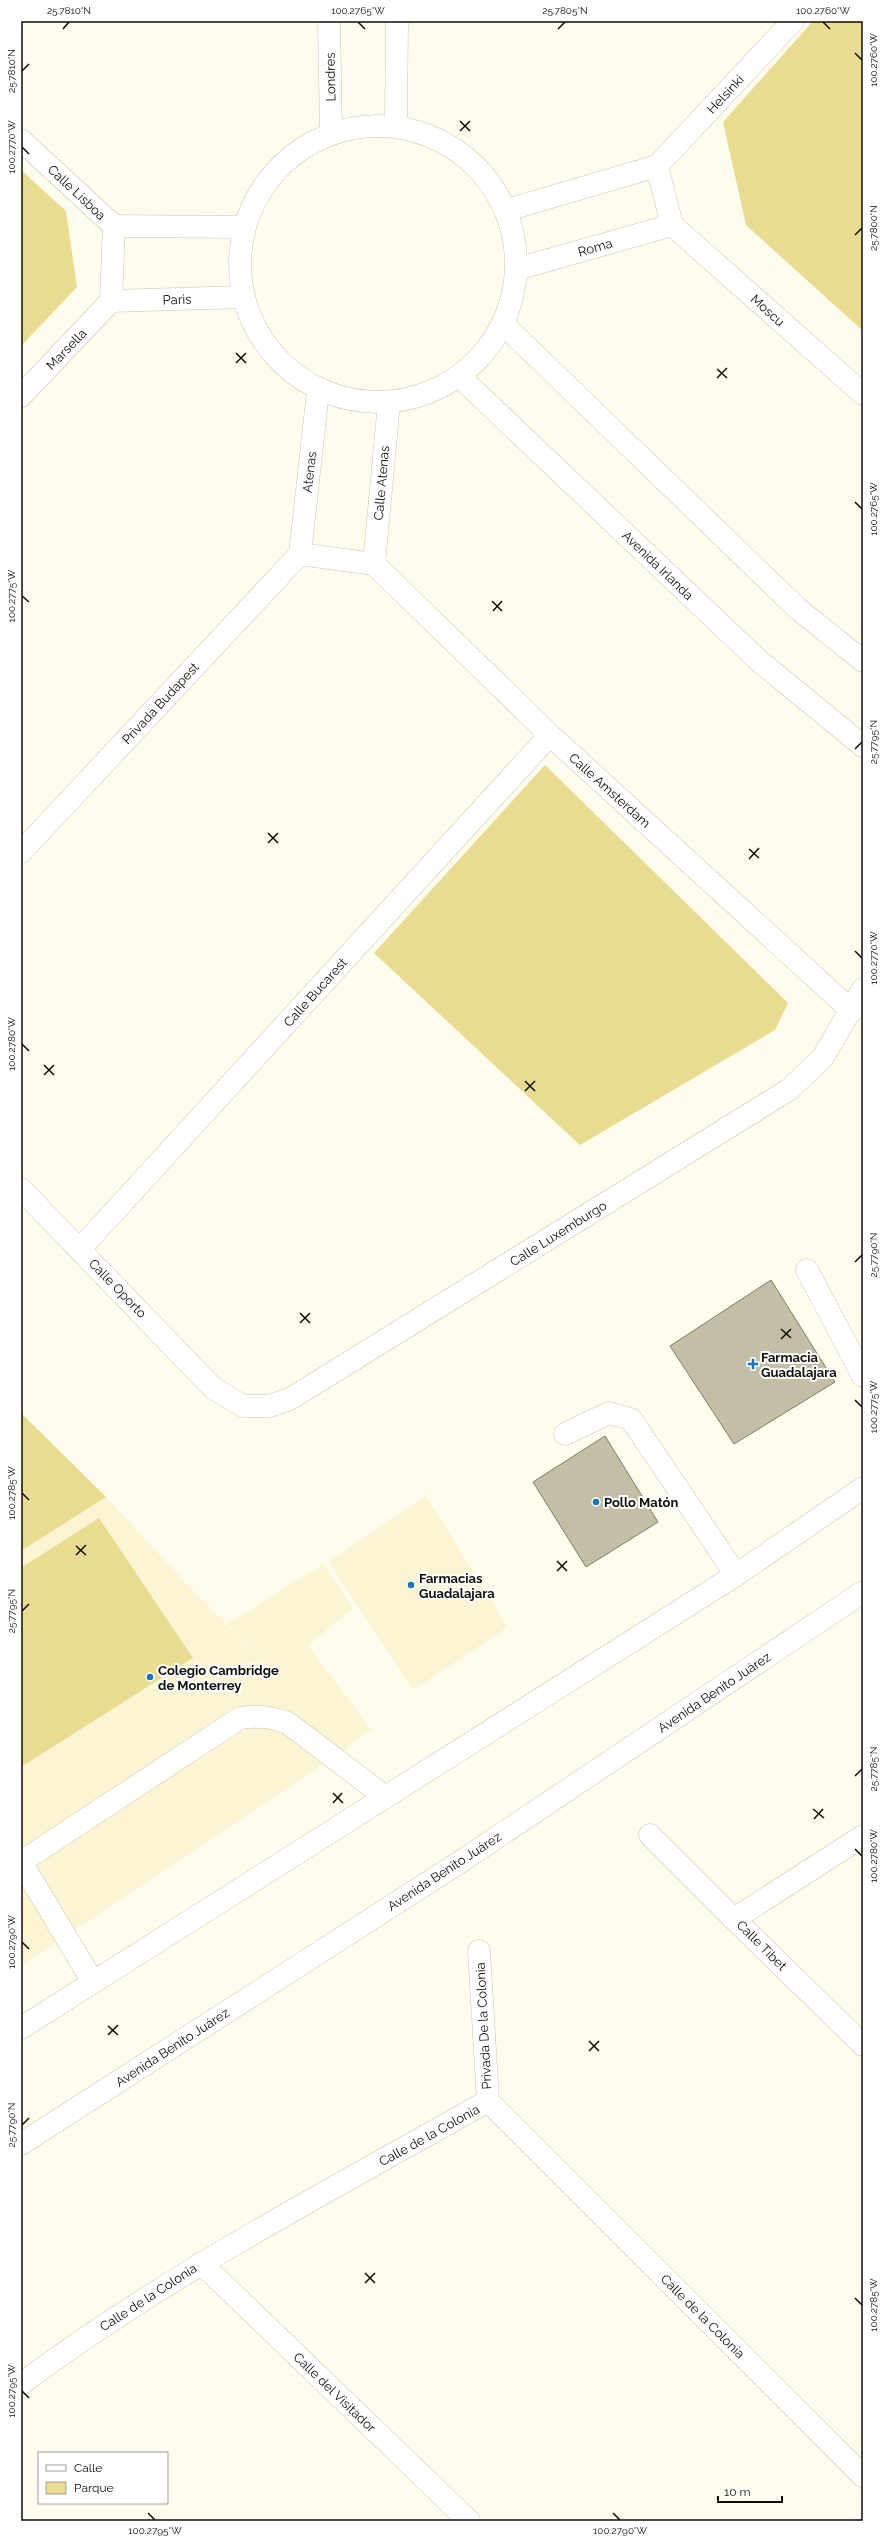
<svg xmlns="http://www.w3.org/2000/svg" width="884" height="2542" font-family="Raleway,sans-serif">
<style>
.built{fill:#fbf5d4}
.green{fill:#e9db8f}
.building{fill:#c3bfa7;stroke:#7f7b65}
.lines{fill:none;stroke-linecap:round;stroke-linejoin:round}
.minor-casing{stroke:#c9c5ad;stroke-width:23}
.major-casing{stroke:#c9c5ad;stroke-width:23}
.minor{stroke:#fff;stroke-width:22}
.major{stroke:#fff;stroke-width:22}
.ticks{fill:none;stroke:#0e0d05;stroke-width:1.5}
.poi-dot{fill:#1276c1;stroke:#fff;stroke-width:1.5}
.labels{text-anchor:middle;stroke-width:4;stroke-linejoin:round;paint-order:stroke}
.street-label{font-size:13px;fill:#0e0d05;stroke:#fff}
.poi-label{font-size:13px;font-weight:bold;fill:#0e0d05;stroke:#fff;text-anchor:start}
.neatline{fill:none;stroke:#0e0d05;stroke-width:1.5}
.ticks-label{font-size:10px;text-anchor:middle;fill:#0e0d05}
</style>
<rect width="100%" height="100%" fill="#fefcec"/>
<g class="built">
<polygon points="426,1496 508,1627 413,1690 329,1562"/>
<polygon points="106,1497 209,1608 276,1674 227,1624 323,1564 353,1608 308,1646 372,1730 347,1745 349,1747 21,1965 21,1551"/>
</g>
<g class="green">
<polygon points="813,21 863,21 863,331 746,225 723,122"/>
<polygon points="21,170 66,211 77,287 21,346"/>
<polygon points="545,765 788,1003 775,1030 580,1145 374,953"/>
<polygon points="21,1413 106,1497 21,1551"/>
<polygon points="99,1518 193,1658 21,1767 21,1568"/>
</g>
<g class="building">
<polygon points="771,1280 835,1382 734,1444 670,1346"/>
<polygon points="605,1436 658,1522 586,1567 533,1482"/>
</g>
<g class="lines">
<defs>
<g id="minor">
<polyline points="329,21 331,133"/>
<polyline points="396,125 397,21"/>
<circle cx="378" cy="264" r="138"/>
<polyline points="21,140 114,226 111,301"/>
<polyline points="657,166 793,21"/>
<polyline points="657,166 672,225"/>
<polyline points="507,210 657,166"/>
<polyline points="672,225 863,394"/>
<polyline points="114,226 244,227"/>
<polyline points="517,269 672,225"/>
<polyline points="111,301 243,297"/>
<polyline points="503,324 798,609 863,661"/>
<polyline points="460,377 758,660 863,746"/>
<polyline points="21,396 111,301"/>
<polyline points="300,554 318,391"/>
<polyline points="300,554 374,564"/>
<polyline points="374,564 550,735 852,1011"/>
<polyline points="374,564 389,403"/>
<polyline points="21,852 300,554"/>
<polyline points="21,1189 213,1388 243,1406 269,1406 290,1399 790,1089 823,1057 863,989"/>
<polyline points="80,1249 550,735"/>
<polyline points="807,1270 863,1376"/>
<polyline points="565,1434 609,1413 631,1419 736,1575"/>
<polyline points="650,1835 734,1919"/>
<polyline points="863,1836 734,1919 863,2045"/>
<path d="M21,1862L240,1718C258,1715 271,1717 288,1723L384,1796"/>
<polyline points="21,1862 93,1982"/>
<polyline points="479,1951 488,2101"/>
<polyline points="488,2101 863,2476"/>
<polyline points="201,2263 469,2521"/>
<path d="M21,2384C167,2275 329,2191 488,2101"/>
</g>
<g id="major">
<polyline points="21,2028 736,1575 863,1488"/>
<polyline points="21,2144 460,1862 863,1592"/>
</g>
</defs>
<use href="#minor" class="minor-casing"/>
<use href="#major" class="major-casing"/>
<use href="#minor" class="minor"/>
<use href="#major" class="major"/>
</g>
<path class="ticks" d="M358,22L365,29M823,22L830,29M63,29L69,22M558,29L565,22M855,53L862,60M22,71L29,64M460,121L470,131M460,131L470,121M22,147L29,154M855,235L862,228M236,353L246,363M236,363L246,353M717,369L727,378M717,378L727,368M855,502L862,509M22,596L29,602M492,601L502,611M493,611L502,601M855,749L862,742M268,833L278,843M268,843L278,833M749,849L759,858M749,859L759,848M855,951L862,958M22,1044L29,1051M44,1065L54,1075M44,1075L54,1065M525,1081L535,1091M525,1091L535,1081M855,1262L862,1255M300,1313L310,1323M300,1323L310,1313M781,1329L791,1338M781,1339L791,1329M855,1400L862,1407M22,1493L29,1500M76,1546L86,1555M76,1555L86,1545M557,1561L567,1571M557,1571L567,1561M22,1611L29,1604M855,1776L862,1769M333,1793L343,1803M333,1803L342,1793M813,1809L824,1818M814,1819L823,1809M855,1849L862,1856M22,1942L29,1949M108,2026L118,2035M108,2035L118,2025M589,2041L599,2051M589,2051L599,2041M22,2125L29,2118M365,2273L375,2283M365,2283L375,2273M855,2298L862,2305M22,2391L29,2398M148,2513L155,2520M613,2513L620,2520"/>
<g class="poi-dot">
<path d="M751 1358h4v4h4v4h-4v4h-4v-4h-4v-4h4z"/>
<circle cx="596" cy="1502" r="4"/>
<circle cx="411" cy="1585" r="4"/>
<circle cx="150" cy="1677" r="4"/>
</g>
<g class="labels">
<g class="street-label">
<text transform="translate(330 77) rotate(-91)" y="5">Londres</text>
<text transform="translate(725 94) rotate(-47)" y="5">Helsinki</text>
<text transform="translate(77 192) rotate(43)" y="5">Calle Lisboa</text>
<text transform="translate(595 247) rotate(-16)" y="5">Roma</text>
<text transform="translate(177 299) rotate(-2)" y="5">Paris</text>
<text transform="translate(768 310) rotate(42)" y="5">Moscu</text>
<text transform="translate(66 349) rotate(-46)" y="5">Marsella</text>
<text transform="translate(309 472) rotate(-83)" y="5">Atenas</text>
<text transform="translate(381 483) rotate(-85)" y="5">Calle Atenas</text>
<text transform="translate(658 565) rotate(44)" y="5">Avenida Irlanda</text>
<text transform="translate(160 703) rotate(-47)" y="5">Privada Budapest</text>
<text transform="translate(610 790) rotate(42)" y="5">Calle Amsterdam</text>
<text transform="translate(315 992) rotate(-48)" y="5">Calle Bucarest</text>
<text transform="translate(558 1233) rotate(-32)" y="5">Calle Luxemburgo</text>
<text transform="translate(118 1288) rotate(46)" y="5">Calle Oporto</text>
<text transform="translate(714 1692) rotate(-34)" y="5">Avenida Benito Juárez</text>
<text transform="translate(444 1871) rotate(-33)" y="5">Avenida Benito Juárez</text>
<text transform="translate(762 1945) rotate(45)" y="5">Calle Tibet</text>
<text transform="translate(483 2026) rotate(-93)" y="5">Privada De la Colonia</text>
<text transform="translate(172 2047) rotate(-33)" y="5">Avenida Benito Juárez</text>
<text transform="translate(429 2135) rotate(-29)" y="5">Calle de la Colonia</text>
<text transform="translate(148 2297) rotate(-33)" y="5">Calle de la Colonia</text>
<text transform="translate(703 2316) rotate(45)" y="5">Calle de la Colonia</text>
<text transform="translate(335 2392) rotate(44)" y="5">Calle del Visitador</text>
</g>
<g class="poi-label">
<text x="761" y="1362">Farmacia<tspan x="761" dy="15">Guadalajara</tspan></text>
<text x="604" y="1507">Pollo Matón</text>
<text x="419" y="1583">Farmacias<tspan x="419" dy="15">Guadalajara</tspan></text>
<text x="158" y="1675">Colegio Cambridge<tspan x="158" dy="15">de Monterrey</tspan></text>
</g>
</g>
<rect width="884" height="2542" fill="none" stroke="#ffffff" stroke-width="44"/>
<rect x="38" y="2452" width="130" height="52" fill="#ffffff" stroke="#9f9e9b"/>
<rect x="46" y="2465" width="20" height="6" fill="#ffffff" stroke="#9f9e9b"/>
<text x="74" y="2472" font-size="12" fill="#0e0d05">Calle</text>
<rect x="46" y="2482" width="20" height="12" fill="#e9db8f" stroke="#9f9e9b"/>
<text x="74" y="2492" font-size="12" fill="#0e0d05">Parque</text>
<path d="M718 2496v6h64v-6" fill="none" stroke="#0e0d05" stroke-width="2"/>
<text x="724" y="2496" font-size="12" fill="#0e0d05" stroke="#ffffff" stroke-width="3" paint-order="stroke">10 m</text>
<rect x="22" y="22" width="840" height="2498" class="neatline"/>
<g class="ticks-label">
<text x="69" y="14">25.7810°N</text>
<text x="358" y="14">100.2765°W</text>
<text x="565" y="14">25.7805°N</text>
<text x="823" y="14">100.2760°W</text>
<text transform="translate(873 60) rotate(-90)" y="4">100.2760°W</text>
<text transform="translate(11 71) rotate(-90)" y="4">25.7810°N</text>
<text transform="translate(11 147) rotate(-90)" y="4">100.2770°W</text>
<text transform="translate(873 228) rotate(-90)" y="4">25.7800°N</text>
<text transform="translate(873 509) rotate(-90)" y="4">100.2765°W</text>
<text transform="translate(11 596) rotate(-90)" y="4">100.2775°W</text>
<text transform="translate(873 742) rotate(-90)" y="4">25.7795°N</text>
<text transform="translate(873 958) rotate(-90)" y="4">100.2770°W</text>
<text transform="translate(11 1044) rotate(-90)" y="4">100.2780°W</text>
<text transform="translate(873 1255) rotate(-90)" y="4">25.7790°N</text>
<text transform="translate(873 1407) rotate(-90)" y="4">100.2775°W</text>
<text transform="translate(11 1493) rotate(-90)" y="4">100.2785°W</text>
<text transform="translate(11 1611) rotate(-90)" y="4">25.7795°N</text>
<text transform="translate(873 1769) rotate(-90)" y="4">25.7785°N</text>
<text transform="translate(873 1856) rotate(-90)" y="4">100.2780°W</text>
<text transform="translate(11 1942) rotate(-90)" y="4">100.2790°W</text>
<text transform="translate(11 2125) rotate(-90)" y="4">25.7790°N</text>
<text transform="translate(873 2305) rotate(-90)" y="4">100.2785°W</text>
<text transform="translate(11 2391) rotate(-90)" y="4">100.2795°W</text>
<text x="155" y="2534">100.2795°W</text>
<text x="620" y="2534">100.2790°W</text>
</g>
</svg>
